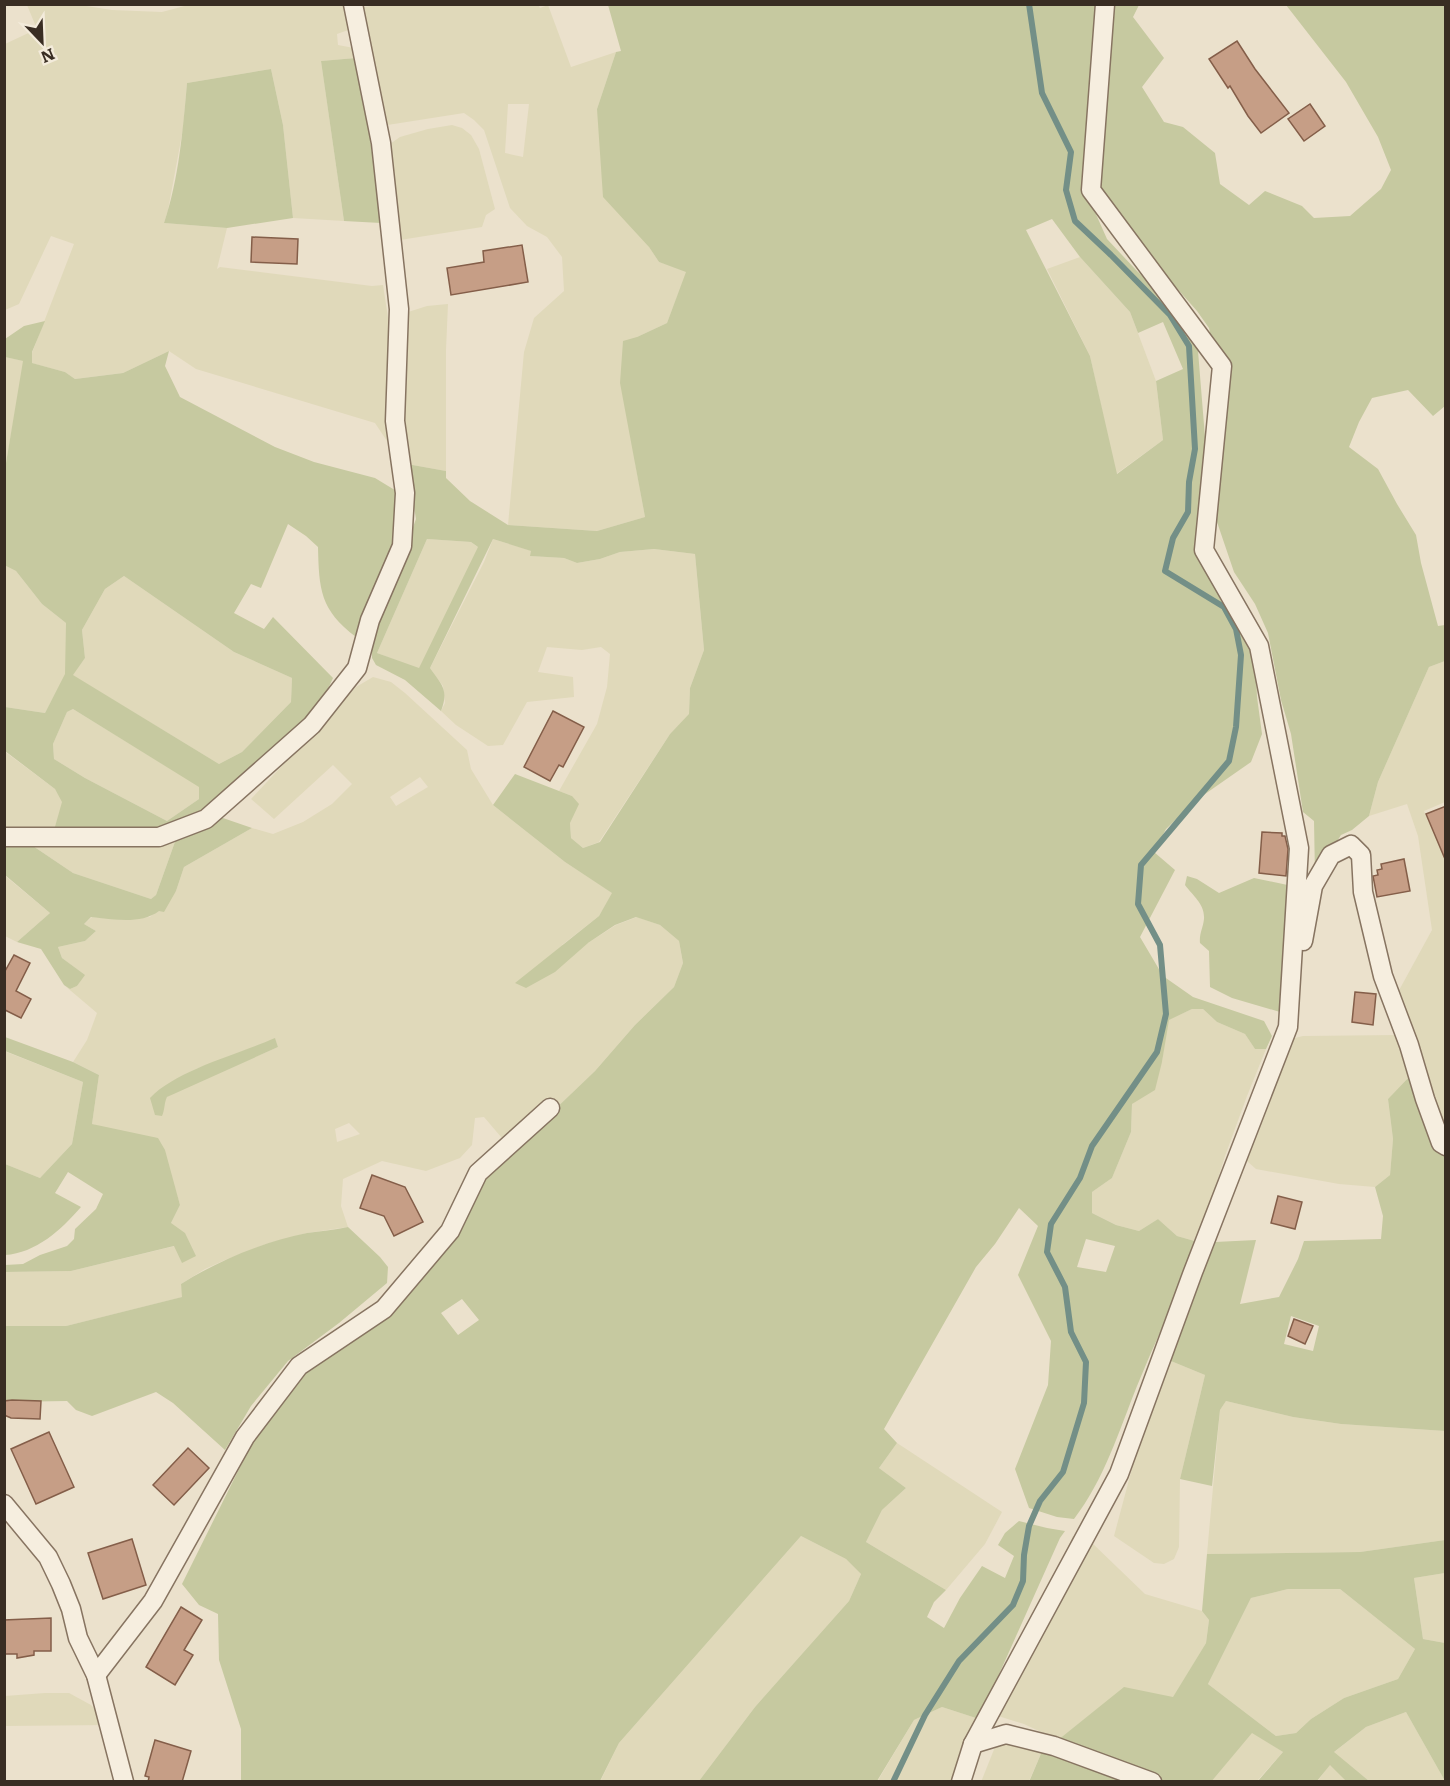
<svg xmlns="http://www.w3.org/2000/svg" width="1450" height="1786" font-family="Literata,serif">
<style>
.farmland{fill:#e0d9ba;fill-rule:evenodd}
.green{fill:#c6c9a0;fill-rule:evenodd}
.lines{fill:none;stroke-linecap:round;stroke-linejoin:round}
.stream{stroke:#738f87;stroke-width:6}
.building{fill:#c69e86;stroke:#845e49;stroke-width:1.5}
.minor-casing{stroke:#877461;stroke-width:21}
.minor{stroke:#f6eedf;stroke-width:18}
</style>
<rect width="100%" height="100%" fill="#ebe1cc"/>
<g class="farmland">
<polygon points="192,4 347,5 351,29 337,34 338,45 354,48 356,58 321,61 344,221 293,218 283,125 271,69 187,83 183,129 168,210 164,223 227,228 217,269 220,267 372,286 383,285 391,337 391,447 375,423 196,369 169,351 123,373 75,379 65,372 31,363 32,353 74,244 51,236 19,304 5,310 5,44 37,29 27,5 80,5 112,10 162,12"/>
<path d="M538,4L540,8L548,5L571,67L616,52L597,109L649,247L659,262L687,271L667,323L637,337L635,462L645,517L597,531L508,525L524,352L534,318L564,291L562,257L547,237L527,226L510,208L484,130L474,120L464,113L381,126L359,20L363,7L380,5ZM508,104H529L523,157L505,153Z"/>
<polygon points="452,125 462,128 471,135 479,149 495,209 486,215 482,227 400,240 390,144 400,137 428,129"/>
<polygon points="1080,257 1130,312 1156,381 1163,440 1116,474 1090,356 1047,269"/>
<polygon points="448,304 446,350 446,471 407,464 401,409 405,313 427,306"/>
<polygon points="5,357 24,361 5,469"/>
<polygon points="427,539 471,542 479,548 419,669 377,653"/>
<polygon points="493,539 532,551 531,556 564,558 577,563 600,559 620,552 654,549 695,554 704,650 690,688 689,715 670,734 599,842 583,848 571,838 570,823 572,796 559,791 597,724 607,687 610,654 601,647 582,650 547,647 538,672 573,677 574,697 527,702 503,745 488,746 456,725 441,711 445,703 443,686 430,668 484,562"/>
<polygon points="4,565 16,571 42,604 66,623 66,674 45,713 5,707"/>
<polygon points="124,576 234,652 292,678 291,702 242,752 219,764 72,675 85,658 82,630 105,589"/>
<polygon points="1445,661 1445,802 1424,811 1437,840 1445,836 1445,1136 1397,994 1432,930 1418,836 1407,804 1369,816 1378,782 1429,667"/>
<path d="M373,677L391,682L405,693L467,750L471,769L493,805L565,862L613,893L599,916L562,945L588,943L616,925L637,917L660,925L679,941L683,963L674,987L635,1025L595,1071L543,1121L507,1144L484,1117L475,1118L472,1145L460,1158L426,1171L382,1161L343,1179L341,1206L348,1227L307,1233L266,1244L225,1260L205,1269L181,1284L183,1297L66,1326H5L4,1272L71,1271L175,1246L171,1223L180,1205L172,1179L109,1129L92,1124L99,1075L73,1062L87,1040L97,1013L64,985L70,989L77,986L84,975L62,958L58,947L85,941L96,931L84,924L92,917L123,920L150,917L176,891L184,867L252,828L273,834L303,822L332,804L352,784L333,765L274,819L251,799L356,687ZM420,777L428,787L396,806L390,797ZM275,1039L278,1047L181,1089L167,1097L164,1102L173,1081L196,1069ZM349,1123L360,1134L337,1142L335,1129Z"/>
<polygon points="73,709 200,787 199,799 167,821 85,778 54,759 53,744 67,712"/>
<polygon points="4,751 55,789 63,801 54,830 5,830"/>
<polygon points="176,839 156,895 151,899 73,873 30,844"/>
<polygon points="4,875 50,913 17,942 5,936"/>
<polygon points="1192,1009 1203,1009 1217,1022 1245,1034 1255,1049 1266,1049 1247,1096 1225,1156 1198,1242 1177,1236 1158,1219 1139,1231 1116,1225 1092,1213 1092,1192 1112,1178 1131,1132 1132,1104 1162,1062 1168,1020"/>
<polygon points="1396,1035 1410,1076 1388,1099 1393,1139 1390,1175 1375,1187 1339,1184 1256,1169 1240,1155 1291,1039 1303,1036"/>
<polygon points="4,1051 83,1082 72,1144 40,1178 5,1164"/>
<polygon points="1166,1359 1205,1375 1180,1479 1179,1547 1174,1559 1164,1564 1154,1563 1114,1536 1157,1375"/>
<polygon points="1226,1401 1293,1417 1341,1424 1445,1431 1445,1540 1360,1552 1207,1554 1220,1410"/>
<polygon points="897,1443 1002,1512 985,1544 946,1590 866,1542 882,1510 906,1488 879,1468"/>
<polygon points="801,1536 846,1559 861,1574 849,1601 755,1707 699,1781 600,1782 619,1743"/>
<polygon points="1073,1536 1090,1541 1145,1594 1202,1611 1209,1620 1206,1643 1173,1698 1124,1688 1058,1740 1024,1724 995,1715 1033,1625"/>
<polygon points="1445,1573 1445,1643 1423,1639 1414,1578"/>
<polygon points="1288,1589 1340,1589 1415,1649 1398,1679 1344,1698 1311,1719 1296,1733 1276,1736 1208,1684 1251,1598"/>
<polygon points="45,1693 69,1693 91,1705 109,1725 5,1726 5,1696"/>
<polygon points="942,1707 979,1719 958,1781 877,1782 914,1720"/>
<polygon points="1406,1712 1445,1781 1369,1781 1333,1753 1366,1727"/>
<polygon points="1252,1732 1283,1752 1257,1781 1211,1782"/>
<polygon points="997,1742 1043,1749 1029,1781 981,1782"/>
<polygon points="1330,1764 1346,1781 1317,1782"/>
</g>
<g class="green">
<path d="M608,5H1095L1090,113L1083,161L1087,194L1107,239L1137,271L1169,301L1189,327L1198,351L1208,474L1211,551L1255,654L1257,697L1262,734L1251,762L1195,801L1166,829L1154,852L1175,870L1140,937L1163,976L1193,997L1264,1021L1272,1036L1266,1049H1255L1245,1034L1217,1022L1203,1009H1192L1169,1020L1162,1062L1155,1090L1132,1104L1131,1132L1112,1178L1092,1192V1213L1116,1225L1139,1231L1158,1219L1177,1236L1198,1242L1193,1260C1174,1302 1154,1344 1137,1386C1119,1431 1104,1480 1074,1519L1057,1517L1029,1508L1015,1469L1048,1385L1051,1341L1018,1275L1038,1226L1019,1208L995,1244L976,1267L884,1429L897,1443L879,1468L906,1488L882,1510L866,1542L946,1590L934,1602L927,1617L944,1628L960,1598L982,1566L1005,1578L1014,1556L998,1545L1005,1533L1019,1521L1047,1528L1065,1531L1060,1538L979,1719L942,1707L914,1720L877,1781H699L755,1707L849,1601L861,1574L846,1559L801,1536L619,1743L600,1781H241V1729L219,1660L218,1614L199,1605L182,1584L241,1465L253,1427L277,1391L393,1297L436,1239L455,1205L595,1071L635,1025L674,987L683,963L679,941L660,925L636,917L615,925L588,943L555,972L526,988L515,983L599,916L612,893L565,862L493,805L515,774L572,796L579,804L570,823L571,838L583,848L600,842L670,734L689,714L690,688L704,650L695,554L654,549L620,552L600,559L577,563L564,558L530,556L531,551L493,539L430,668C442,685 449,690 441,711L405,680L376,665L372,658V646L378,623L416,519L407,464L446,471V478L470,501L508,525L597,531L645,517L620,383L623,341L637,337L667,323L686,272L659,262L649,247L603,197L597,109L616,52L621,51ZM1052,219L1080,257L1130,312L1138,333L1163,322L1183,369L1156,381L1163,440L1117,474L1090,356L1026,230ZM427,539L471,542L478,547L419,668L377,653ZM1086,1239L1115,1246L1106,1272L1077,1267ZM462,1299L479,1320L458,1335L441,1313Z"/>
<polygon points="1106,5 1139,5 1133,17 1164,58 1142,87 1164,122 1183,127 1215,153 1220,184 1249,205 1265,191 1302,206 1314,218 1350,216 1381,189 1391,170 1378,137 1346,82 1286,5 1445,5 1445,406 1433,416 1408,390 1372,398 1359,422 1349,447 1378,469 1397,504 1416,535 1421,563 1438,626 1445,625 1445,661 1429,667 1378,782 1369,816 1352,830 1341,835 1315,876 1314,821 1303,812 1291,734 1281,700 1268,633 1255,604 1234,572 1217,522 1218,474 1214,351 1209,328 1197,311 1159,268 1116,225 1096,174 1106,117"/>
<polygon points="356,58 368,122 381,223 344,221 321,61"/>
<path d="M271,69L283,125L293,218L227,228L164,223C179,179 183,129 187,83Z"/>
<path d="M45,321L32,352V363L65,372L75,379L123,373L169,351L165,366L180,397L275,447L314,462L375,478L398,492L395,538L356,637C320,610 319,589 318,547L306,536L288,524L261,588L251,584L234,613L264,629L273,617L333,678L326,693L304,723L208,809L158,831L54,830L62,802L55,789L5,751V707L45,713L65,674L66,623L42,604L16,571L4,565L5,469L23,361L5,357V339L24,326ZM124,576L234,652L292,678L291,702L242,752L219,764L73,675L85,658L82,630L105,589ZM73,709L199,787V799L167,821L85,778L54,759L53,744L67,712Z"/>
<path d="M220,817L252,828L184,867L176,891L164,912L159,911C140,925 113,919 91,917L84,924L96,931L85,941L58,947L62,958L85,975L77,986L70,989L64,985L41,949L17,942L50,913L5,875L4,843L30,844L73,873L151,899L156,895L176,839Z"/>
<path d="M1187,876L1197,879L1219,893L1254,878L1297,887L1280,1012L1232,998L1210,987L1209,951L1200,943C1199,934 1203,928 1204,919C1205,904 1193,896 1185,885Z"/>
<path d="M5,1037L73,1062L99,1075L92,1124L158,1138L165,1150L180,1205L171,1223L185,1233L196,1256L182,1263L174,1246L71,1271L5,1272V1265L23,1264L40,1255L67,1246L74,1239L75,1229L96,1209L103,1194L68,1172L55,1193L81,1207C61,1230 36,1253 5,1255V1164L40,1178L72,1144L83,1082L5,1051Z"/>
<path d="M275,1038L278,1047L167,1097C164,1103 165,1109 162,1116L155,1115L150,1098C176,1070 239,1054 275,1038Z"/>
<path d="M1410,1076L1445,1154V1431L1341,1424L1293,1417L1226,1401L1220,1410L1212,1486L1180,1479L1205,1375L1166,1359L1178,1323L1200,1279L1215,1242L1256,1240L1240,1304L1279,1297L1298,1259L1304,1241L1381,1239L1383,1216L1375,1187L1390,1175L1393,1139L1388,1099ZM1291,1316L1319,1326L1313,1351L1284,1344Z"/>
<path d="M348,1227L380,1257L388,1267L387,1283L339,1323L288,1361L251,1406L225,1450L173,1403L156,1392L92,1416L76,1410L67,1401L5,1402L4,1326H66L182,1297L181,1284C219,1260 263,1242 307,1233C320,1231 334,1230 348,1227Z"/>
<path d="M1445,1540V1573L1414,1578L1423,1639L1445,1643V1781L1406,1712L1366,1727L1334,1752L1369,1781H1346L1330,1765L1317,1781H1258L1283,1752L1252,1733L1211,1782L1163,1781L1136,1768L1058,1740L1124,1687L1173,1697L1206,1643L1209,1620L1202,1611L1207,1554L1360,1552ZM1288,1589H1340L1415,1649L1398,1679L1344,1698L1311,1719L1296,1733L1276,1736L1208,1684L1251,1598Z"/>
<polygon points="1043,1749 1135,1782 1029,1782"/>
</g>
<g class="lines">
<polyline class="stream" points="893,1782 925,1715 959,1661 1013,1605 1023,1581 1024,1555 1029,1526 1040,1501 1063,1472 1084,1403 1086,1362 1071,1332 1065,1287 1047,1252 1051,1224 1080,1178 1092,1146 1157,1052 1166,1014 1160,945 1138,904 1141,865 1229,761 1236,727 1241,655 1236,629 1224,607 1165,571 1173,538 1188,512 1189,482 1195,449 1189,346 1170,315 1111,255 1075,221 1066,190 1071,152 1042,93 1029,4"/>
</g>
<g class="building">
<polygon points="1237,41 1255,69 1289,113 1261,133 1248,116 1230,86 1228,88 1209,59"/>
<polygon points="1310,104 1325,126 1304,141 1288,119"/>
<polygon points="252,237 298,239 297,264 251,262"/>
<polygon points="522,245 528,282 451,295 447,268 484,262 483,251"/>
<polygon points="553,711 584,727 563,767 559,765 550,781 524,767"/>
<polygon points="1446,806 1446,859 1445,859 1426,814"/>
<polygon points="1262,832 1282,833 1282,836 1285,836 1288,849 1286,876 1259,873"/>
<polygon points="1404,859 1410,891 1377,897 1373,876 1378,875 1377,870 1382,869 1381,864"/>
<polygon points="14,955 30,963 16,991 31,999 21,1018 5,1010 4,1011 4,973"/>
<polygon points="1355,992 1376,994 1373,1025 1352,1022"/>
<polygon points="372,1175 405,1187 423,1222 394,1236 384,1216 360,1208"/>
<polygon points="1278,1196 1302,1202 1295,1229 1271,1223"/>
<polygon points="1294,1319 1313,1326 1305,1344 1288,1336"/>
<polygon points="12,1400 41,1401 40,1419 11,1418 4,1415 4,1401"/>
<polygon points="49,1432 74,1487 36,1504 11,1449"/>
<polygon points="188,1448 209,1468 174,1505 153,1485"/>
<polygon points="132,1539 146,1585 103,1599 88,1553"/>
<polygon points="181,1607 202,1620 184,1650 193,1655 175,1685 146,1667"/>
<polygon points="51,1618 51,1651 34,1651 34,1655 17,1658 17,1654 4,1654 4,1620"/>
<polygon points="155,1740 191,1751 182,1782 148,1782 149,1777 145,1776"/>
</g>
<g class="lines">
<defs>
<g id="minor">
<polyline points="4,837 159,837 206,819 312,725 357,668 370,620 402,546 405,493 395,421 399,309 381,143 353,4"/>
<polyline points="1303,941 1313,886 1331,855 1351,845 1361,855 1363,892 1383,976 1409,1045 1425,1099 1441,1143 1446,1146"/>
<polyline points="4,1504 48,1557 61,1584 71,1609 78,1638 96,1675 124,1782"/>
<polyline points="96,1675 153,1601 245,1437 299,1366 384,1309 450,1231 478,1173 550,1108"/>
<polyline points="973,1744 1006,1734 1054,1746 1152,1782"/>
<polyline points="961,1782 973,1744 1119,1474 1193,1272 1288,1027 1299,848 1259,646 1204,550 1222,366 1091,190 1105,4"/>
</g>
</defs>
<use href="#minor" class="minor-casing"/>
<use href="#minor" class="minor"/>
</g>
<rect width="1450" height="1786" fill="none" stroke="#392d23" stroke-width="12"/>
<g transform="translate(42 42) rotate(157)" stroke="#f3ebdb" stroke-width="4.5" paint-order="stroke">
<path d="M0-4.5L10 22L0 15L-10 22Z" fill="#392d23"/>
<text y="-9" font-size="16" font-weight="bold" text-anchor="middle" fill="#392d23">N</text>
</g>
</svg>
